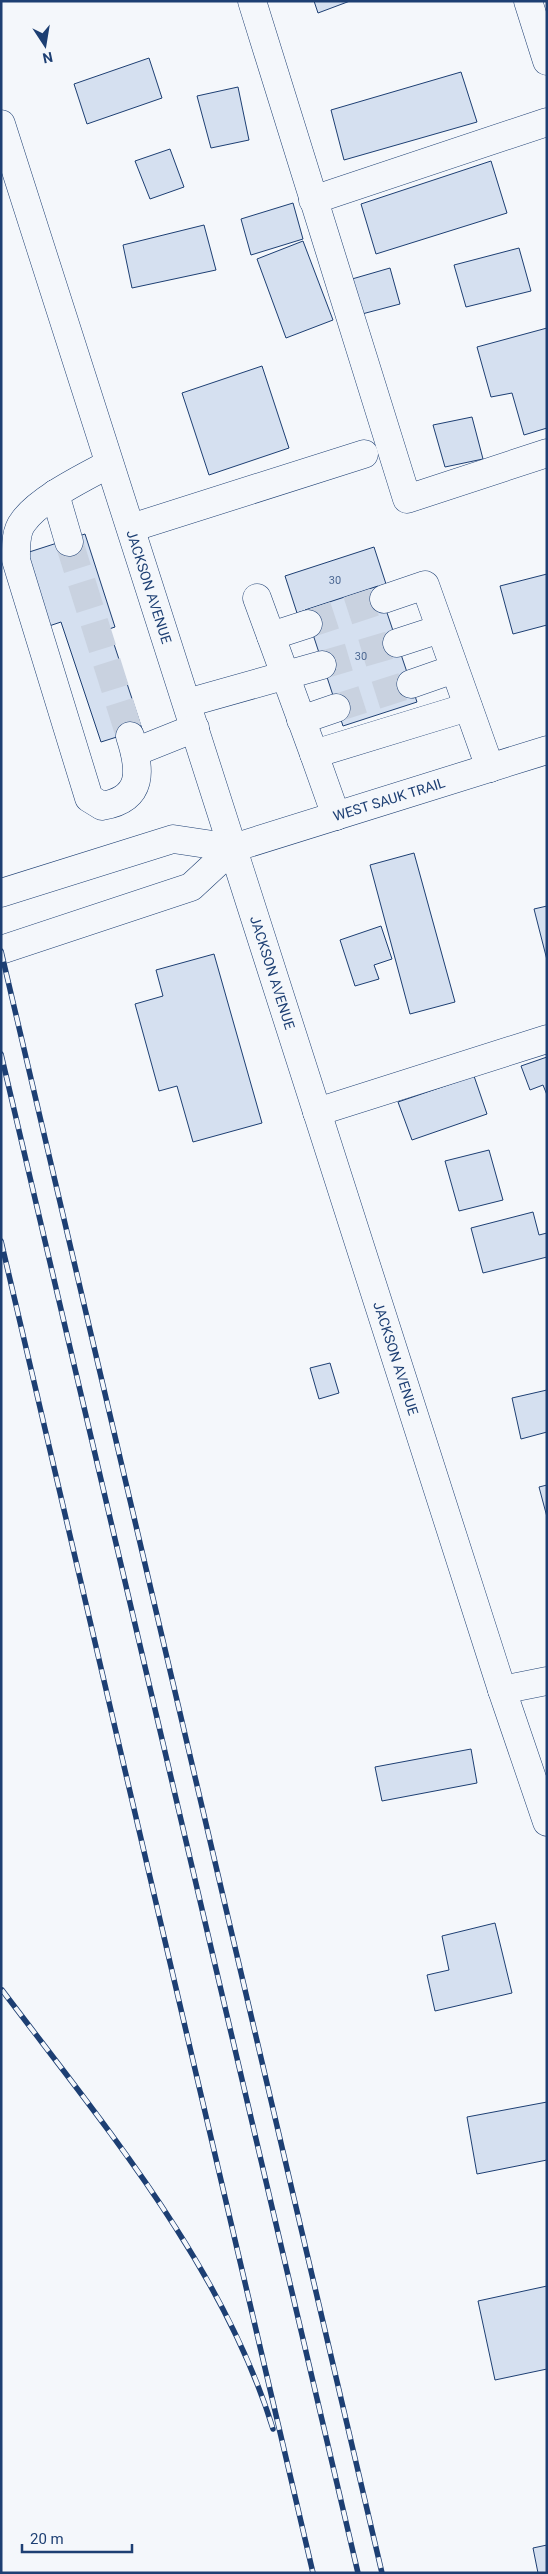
<svg xmlns="http://www.w3.org/2000/svg" width="548" height="2574" font-family="Roboto,sans-serif">
<style>
.building{fill:#d5e0f0;stroke:#1d3f73}
.lines{fill:none;stroke-linecap:round;stroke-linejoin:round}
.minor-tunnel{stroke:#c9d2e0;stroke-width:28;stroke-dasharray:28 14;stroke-linecap:butt}
.minor-casing{stroke:#1d3f73;stroke-width:29}
.major-casing{stroke:#1d3f73;stroke-width:29}
.minor{stroke:#f4f7fb;stroke-width:28}
.major{stroke:#f4f7fb;stroke-width:28}
.rail-casing{stroke:#1d3f73;stroke-width:5.5}
.rail{stroke:#f4f7fb;stroke-width:4;stroke-dasharray:11;stroke-linecap:butt}
.labels{text-anchor:middle;stroke-width:4;stroke-linejoin:round;paint-order:stroke}
.number-label{font-size:11px;fill:#4b6792}
.street-label{font-size:14px;fill:#1d3f73;stroke:#f4f7fb}
</style>
<rect width="100%" height="100%" fill="#f4f7fb"/>
<g class="building">
<polygon points="314,1 350,1 318,13"/>
<polygon points="149,58 162,98 87,124 74,84"/>
<polygon points="461,72 477,122 344,160 331,110"/>
<polygon points="238,87 249,140 211,148 197,96"/>
<polygon points="170,149 184,187 150,199 135,161"/>
<polygon points="491,161 507,213 376,254 361,204"/>
<polygon points="293,203 303,239 251,255 241,219"/>
<polygon points="204,225 216,270 132,288 123,245"/>
<polygon points="303,241 333,320 286,338 257,259"/>
<polygon points="519,248 531,291 466,307 454,265"/>
<polygon points="390,268 400,304 362,314 352,279"/>
<polygon points="547,328 547,428 524,435 512,393 491,397 477,347"/>
<polygon points="262,366 289,448 209,475 182,393"/>
<polygon points="472,417 483,459 445,467 433,425"/>
<polygon points="85,534 115,627 109,629 142,729 101,742 61,622 46,627 23,554"/>
<polygon points="374,547 386,584 297,613 285,576"/>
<polygon points="547,574 547,625 513,634 500,586"/>
<polygon points="378,586 417,702 343,726 305,610"/>
<polygon points="414,853 455,1002 410,1014 370,865"/>
<polygon points="547,906 547,960 534,909"/>
<polygon points="381,926 392,959 374,965 379,979 355,986 340,940"/>
<polygon points="214,954 262,1123 193,1142 177,1086 159,1091 135,1004 163,996 156,970"/>
<polygon points="547,1057 547,1095 543,1085 530,1090 521,1066"/>
<polygon points="474,1076 487,1114 412,1140 398,1102"/>
<polygon points="489,1150 503,1200 459,1211 445,1161"/>
<polygon points="533,1212 539,1235 547,1233 547,1257 483,1273 471,1228"/>
<polygon points="330,1363 339,1393 319,1399 310,1368"/>
<polygon points="547,1390 547,1432 521,1439 512,1398"/>
<polygon points="547,1485 547,1517 539,1487"/>
<polygon points="471,1749 477,1783 382,1801 375,1767"/>
<polygon points="495,1923 512,1993 435,2011 427,1975 449,1970 442,1936"/>
<polygon points="547,2102 547,2160 477,2174 467,2117"/>
<polygon points="547,2286 547,2369 495,2380 478,2301"/>
<polygon points="547,2545 547,2573 538,2573 533,2548"/>
</g>
<g class="lines">
<g class="minor-tunnel">
<polyline points="69,542 130,736"/>
<polyline points="308,624 384,599"/>
<polyline points="322,665 397,643"/>
<polyline points="336,708 411,684"/>
</g>
<defs>
<g id="minor">
<polyline points="252,1 407,499 547,453"/>
<polyline points="528,1 547,61"/>
<path id="s1" d="M1,124L502,1690L547,1822"/>
<polyline points="313,200 547,122"/>
<path d="M109,464C85,477 39,499 23,522C15,532 16,548 16,560L89,798L102,806C144,799 141,770 130,736"/>
<polyline points="55,494 69,542"/>
<polyline points="131,528 364,454"/>
<polyline points="257,598 314,754"/>
<polyline points="384,599 425,585 490,768"/>
<polyline points="271,636 308,624"/>
<polyline points="397,643 440,629"/>
<polyline points="411,684 454,669"/>
<polyline points="187,703 322,665"/>
<polyline points="301,720 336,708"/>
<polyline points="135,752 195,728"/>
<polyline points="336,816 314,754 468,707"/>
<polyline points="317,1112 547,1039"/>
<polyline points="502,1690 547,1681"/>
</g>
<g id="major">
<polyline points="1,893 173,839 233,848"/>
<path id="s2" d="M1,950L191,887L233,848L547,750"/>
</g>
</defs>
<use href="#minor" class="minor-casing"/>
<use href="#major" class="major-casing"/>
<use href="#minor" class="minor"/>
<use href="#major" class="major"/>
<defs>
<g id="rail">
<polyline points="1,951 382,2573"/>
<polyline points="1,1054 358,2573"/>
<polyline points="1,1241 313,2573"/>
<path d="M2,1990C103,2124 223,2266 273,2429"/>
</g>
</defs>
<use href="#rail" class="rail-casing"/>
<use href="#rail" class="rail"/>
</g>
<g class="labels">
<g class="number-label">
<text x="335" y="584">30</text>
<text x="361" y="660">30</text>
</g>
<g class="street-label">
<text dy="5" stroke="none"><textPath href="#s1" startOffset="486">JACKSON AVENUE</textPath></text>
<text dy="5" stroke="none"><textPath href="#s2" startOffset="421">WEST SAUK TRAIL</textPath></text>
<text dy="5" stroke="none"><textPath href="#s1" startOffset="891">JACKSON AVENUE</textPath></text>
<text dy="5" stroke="none"><textPath href="#s1" startOffset="1296">JACKSON AVENUE</textPath></text>
</g>
</g>
<rect width="548" height="2574" fill="none" stroke="#1d3f73" stroke-width="5"/>
<g transform="translate(45 45) rotate(168)" stroke="#f4f7fb" stroke-width="4" paint-order="stroke">
<path d="M0-4L9 19L0 12L-9 19Z" fill="#1d3f73"/>
<text y="-8" font-size="14" font-weight="bold" text-anchor="middle" fill="#1d3f73">N</text>
</g>
<path d="M22 2544v8h110v-8" fill="none" stroke="#1d3f73" stroke-width="2.5"/>
<text x="30" y="2544" font-size="15" fill="#1d3f73" stroke="#f4f7fb" stroke-width="4" paint-order="stroke">20 m</text>
</svg>
